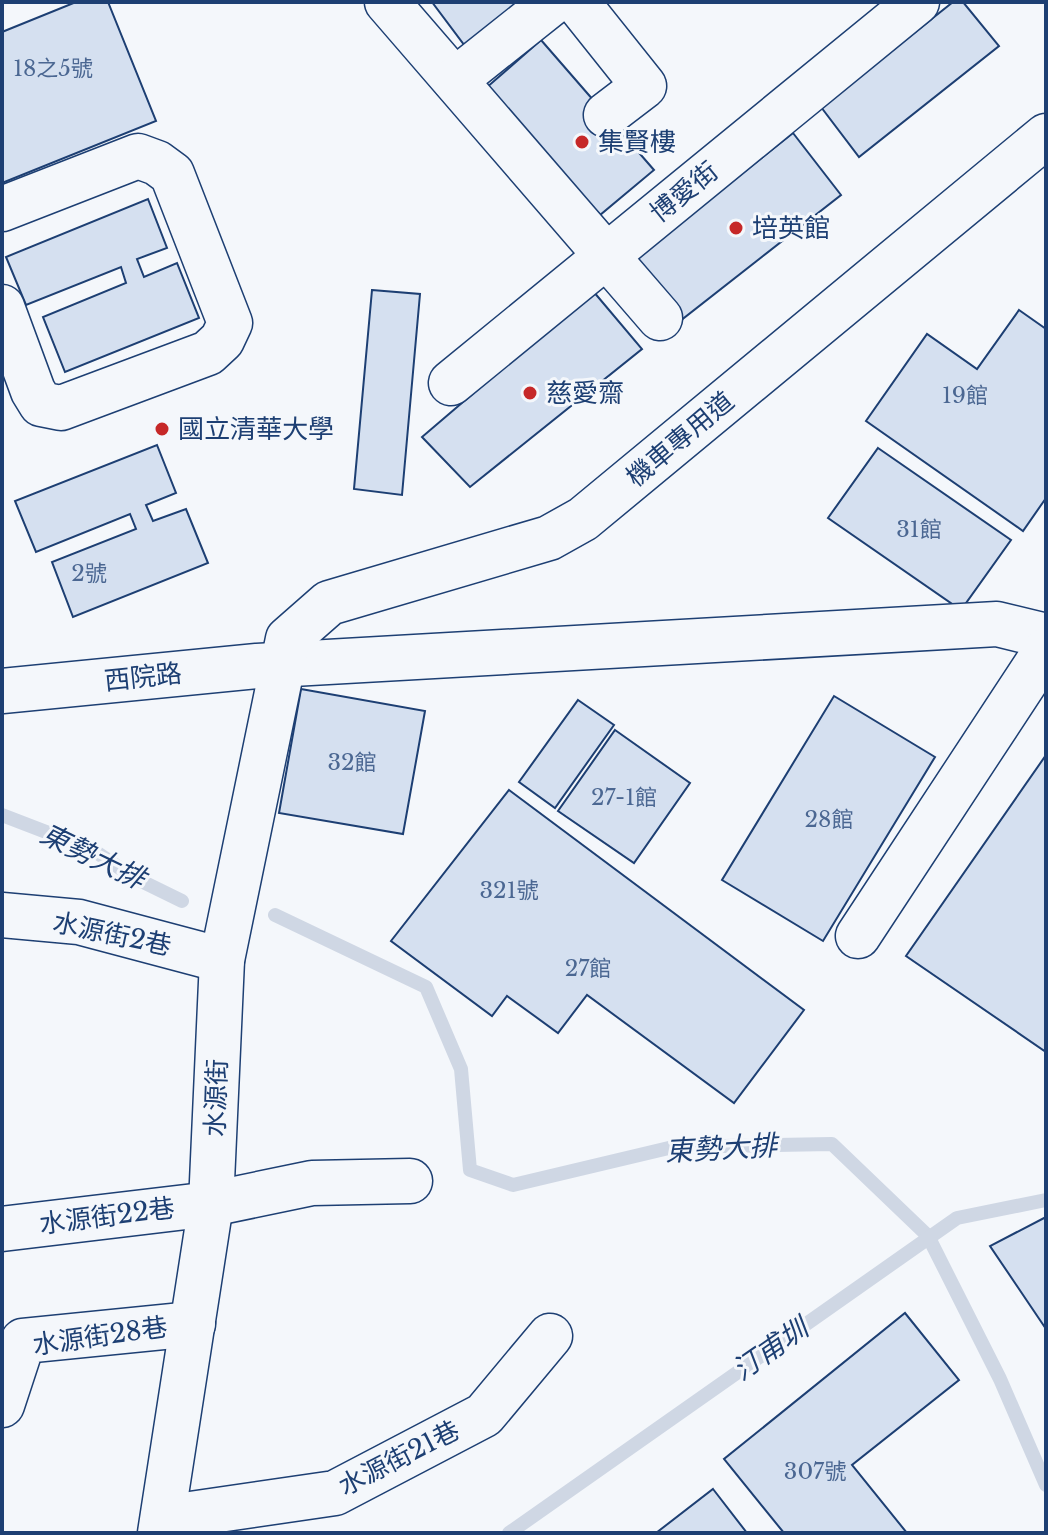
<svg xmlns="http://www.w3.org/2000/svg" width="1048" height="1535" font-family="'Libre Baskerville','Noto Sans TC',serif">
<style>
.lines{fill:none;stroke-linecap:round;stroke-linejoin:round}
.stream{stroke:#cfd7e4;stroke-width:14}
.building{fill:#d5e0f0;stroke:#1d3f73;stroke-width:2}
.minor-casing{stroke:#1d3f73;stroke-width:47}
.minor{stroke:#f4f7fb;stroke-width:44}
.poi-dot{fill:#c62828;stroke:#f4f7fb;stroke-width:3}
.labels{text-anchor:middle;stroke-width:6;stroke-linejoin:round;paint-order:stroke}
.number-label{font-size:22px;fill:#4b6792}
.poi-label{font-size:26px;fill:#1d3f73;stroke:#f4f7fb;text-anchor:start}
.street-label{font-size:26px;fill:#1d3f73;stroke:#f4f7fb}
.water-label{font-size:28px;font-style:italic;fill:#1d3f73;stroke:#f4f7fb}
</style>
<rect width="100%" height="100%" fill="#f4f7fb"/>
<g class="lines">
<g class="stream">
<polyline points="2,815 93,850 133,877 182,901"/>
<polyline points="275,915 426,987 461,1069 470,1170 513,1185 673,1147 832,1144 928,1236 1000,1379 1046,1485"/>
<polyline points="509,1533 957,1218 1046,1200"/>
</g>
</g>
<g class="building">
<polygon points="76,2 108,2 156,121 2,183 2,32"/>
<polygon points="432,2 524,2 465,46"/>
<polygon points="953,2 963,2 999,46 859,157 821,107"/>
<polygon points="541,40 654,170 600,215 486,88"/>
<polygon points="793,133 841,195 680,321 631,262"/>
<polygon points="148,199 167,248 137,259 144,277 177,263 199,318 65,372 43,317 126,283 121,267 26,305 6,257"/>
<polygon points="372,290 420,294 402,495 354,489"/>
<polygon points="593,291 642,349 470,487 422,437"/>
<polygon points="1019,310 1046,329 1046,498 1023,531 866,421 927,334 977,369"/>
<polygon points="157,445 176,493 146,505 153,521 186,509 208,563 73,617 52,562 136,529 130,514 36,552 15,501"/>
<polygon points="878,448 1011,540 961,610 828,518"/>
<polygon points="301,689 425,711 403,834 279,813"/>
<polygon points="834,696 935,757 823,941 722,880"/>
<polygon points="578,700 614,725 555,808 519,782"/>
<polygon points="615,730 690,783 634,863 558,811"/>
<polygon points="1046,755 1046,1052 906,956"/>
<polygon points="509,790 804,1010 734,1103 587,995 558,1033 507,996 492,1016 391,941"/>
<polygon points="1046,1217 1046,1329 990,1246"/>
<polygon points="905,1313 959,1380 852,1465 907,1533 784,1533 724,1459"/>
<polygon points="713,1489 747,1533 656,1533"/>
</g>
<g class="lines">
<defs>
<g id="minor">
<polyline points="387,2 660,318"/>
<polyline points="577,2 644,86 606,115"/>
<polyline points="455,80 553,2"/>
<polyline points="2,209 138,156 157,163 172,174 230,323 222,340 208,353 61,408 41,404 33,391 2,307"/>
<polyline points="451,383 917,2"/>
<polyline points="2,691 257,666 997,624 1046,636"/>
<polyline points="2,915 79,922 222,960"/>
<polyline points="858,936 1046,650"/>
<polyline points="2,1229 211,1204 312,1183 410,1181"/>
<polyline points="2,1405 23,1341 193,1324"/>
<polyline points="163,1518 335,1493 484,1415 550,1336"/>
<polyline points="160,1533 211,1204 222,960 288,639 329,603 549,538 583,519 1046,136"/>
</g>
</defs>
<use href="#minor" class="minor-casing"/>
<use href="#minor" class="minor"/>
</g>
<g class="poi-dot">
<circle cx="582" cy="142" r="8"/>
<circle cx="736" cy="228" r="8"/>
<circle cx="530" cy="393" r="8"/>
<circle cx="162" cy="429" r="8"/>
</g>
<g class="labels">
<g class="number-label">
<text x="53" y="76">18之5號</text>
<text x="965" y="403">19館</text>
<text x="919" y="537">31館</text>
<text x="89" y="581">2號</text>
<text x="352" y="770">32館</text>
<text x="624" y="805">27-1館</text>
<text x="829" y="827">28館</text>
<text x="509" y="898">321號</text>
<text x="588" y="976">27館</text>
<text x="815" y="1479">307號</text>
</g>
<g class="poi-label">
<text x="598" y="151">集賢樓</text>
<text x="752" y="237">培英館</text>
<text x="546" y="402">慈愛齋</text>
<text x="178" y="438">國立清華大學</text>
</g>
<g class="street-label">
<text transform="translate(684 192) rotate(-39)" y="9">博愛街</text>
<text transform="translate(680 439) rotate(-40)" y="9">機車專用道</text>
<text transform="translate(143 677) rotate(-6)" y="9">西院路</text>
<text transform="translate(112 934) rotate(12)" y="9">水源街2巷</text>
<text transform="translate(216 1098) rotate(-88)" y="9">水源街</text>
<text transform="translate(107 1216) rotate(-7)" y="9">水源街22巷</text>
<text transform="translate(100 1336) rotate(-8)" y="9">水源街28巷</text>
<text transform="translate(399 1458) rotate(-27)" y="9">水源街21巷</text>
</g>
<g class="water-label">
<text transform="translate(93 856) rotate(26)" y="10">東勢大排</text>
<text transform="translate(721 1148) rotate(-3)" y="10">東勢大排</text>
<text transform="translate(770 1349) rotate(-35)" y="10">汀甫圳</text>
</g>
</g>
<rect width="1048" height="1535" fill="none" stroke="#1d3f73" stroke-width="8"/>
</svg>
